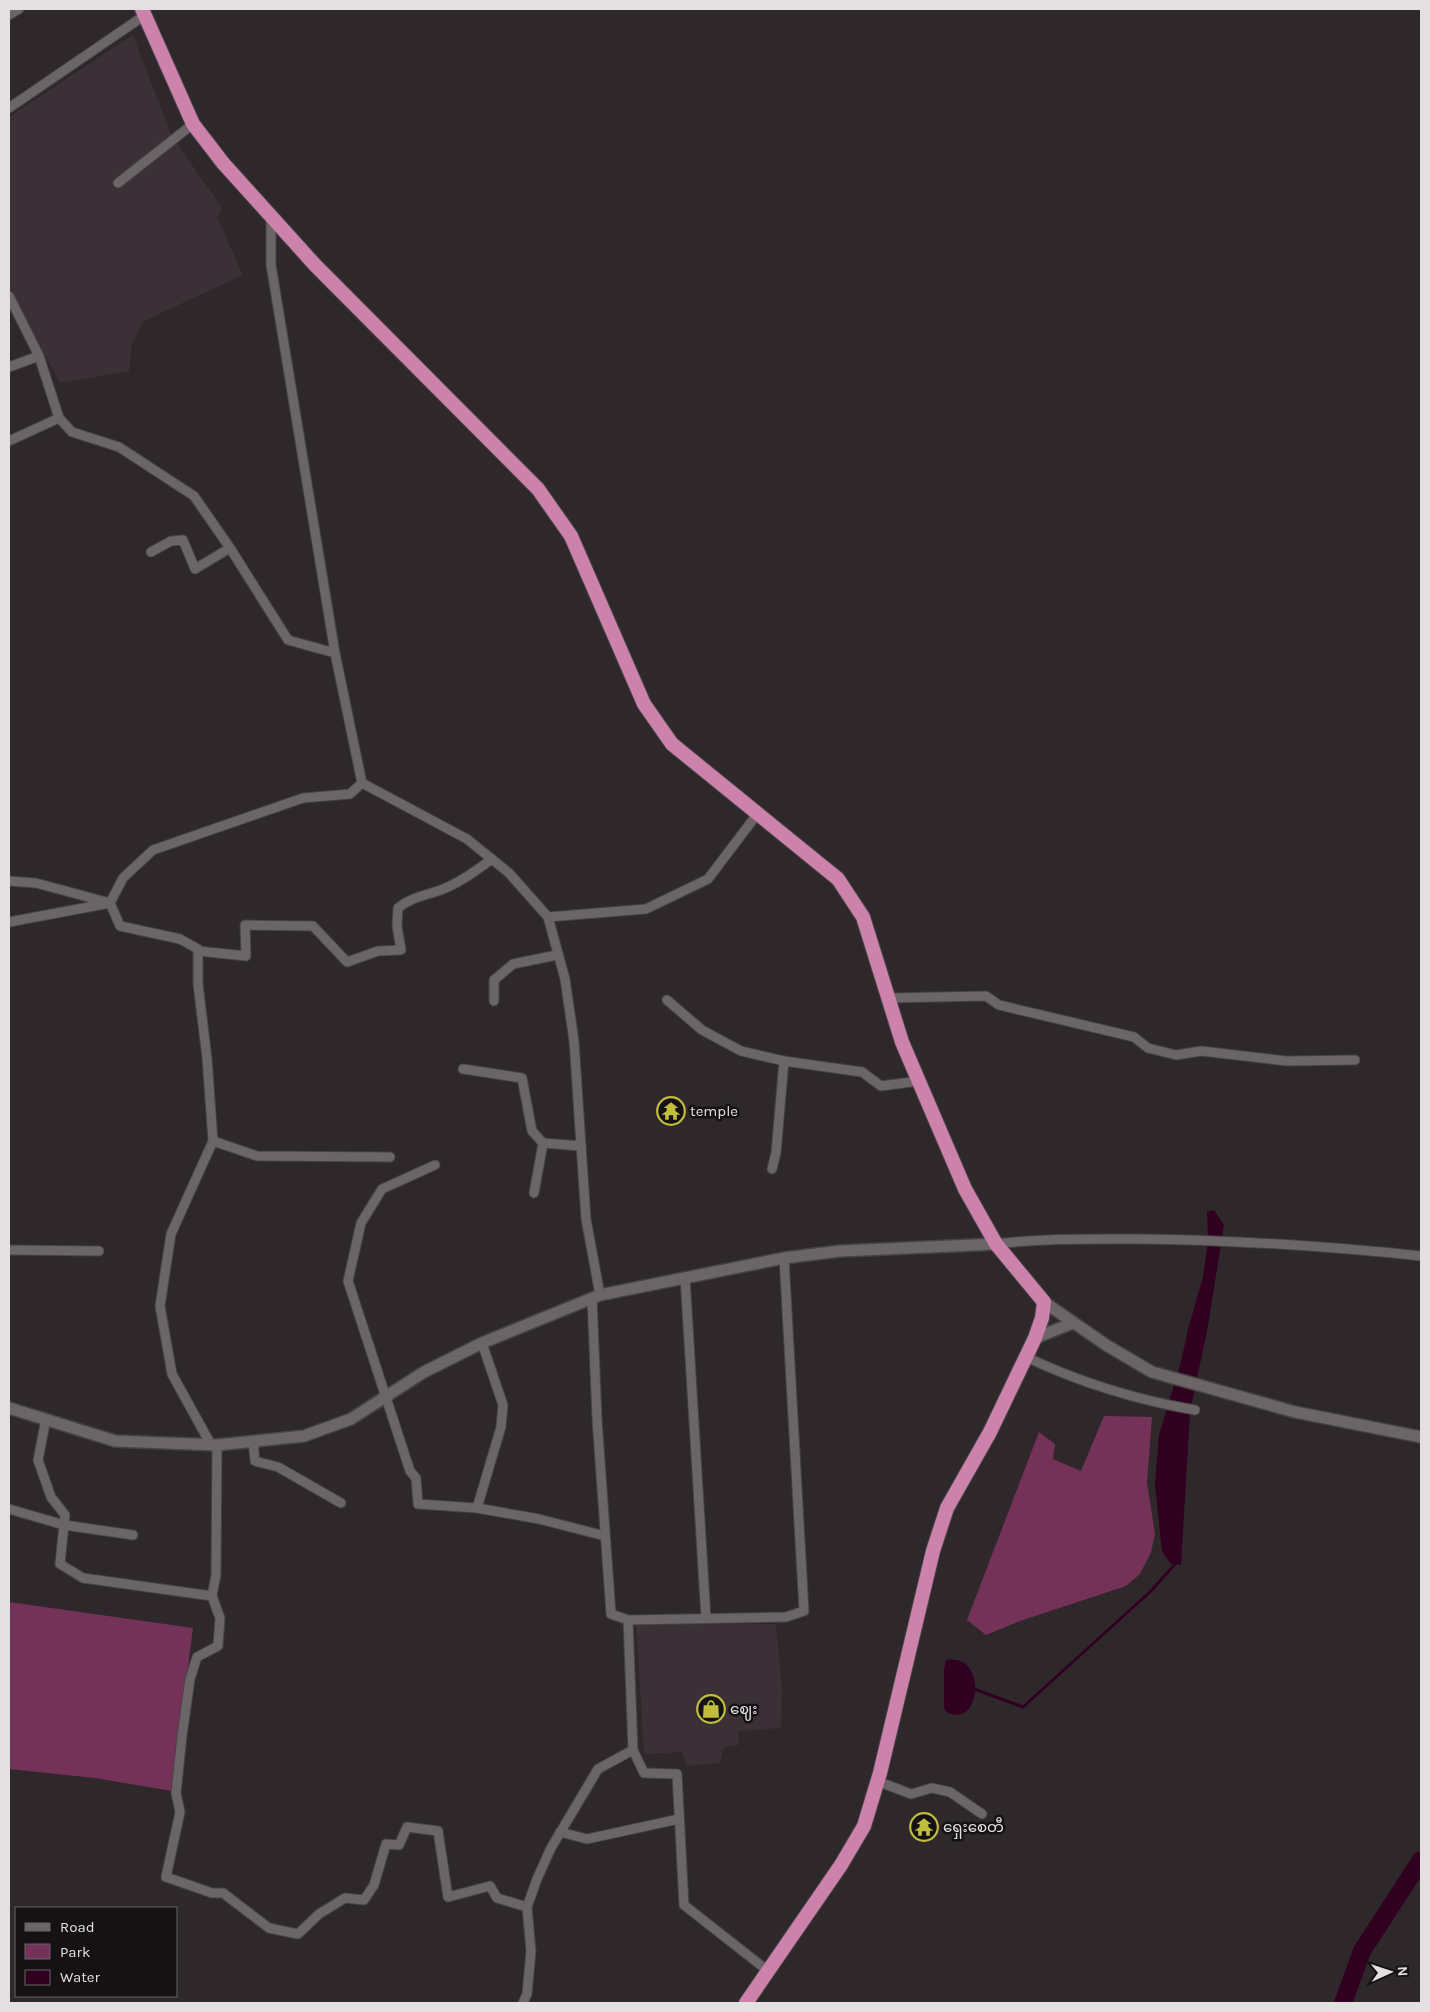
<svg xmlns="http://www.w3.org/2000/svg" width="1430" height="2012" font-family="Karla,'Noto Sans Myanmar',sans-serif">
<style>
.built{fill:#3b3036}
.green{fill:#743259}
.water{fill:#310020}
.lines{fill:none;stroke-linecap:round;stroke-linejoin:round}
.stream{stroke:#310020;stroke-width:3}
.river{stroke:#310020;stroke-width:18}
.minor-casing{stroke:#474345;stroke-width:11}
.tertiary-casing{stroke:#474345;stroke-width:14}
.trunk-casing{stroke:#474345;stroke-width:16}
.minor{stroke:#6b6568;stroke-width:9}
.tertiary{stroke:#6b6568;stroke-width:11}
.trunk{stroke:#cc82ab;stroke-width:14}
.labels{text-anchor:middle;stroke-width:5;stroke-linejoin:round;paint-order:stroke}
.poi-label{font-size:15px;fill:#e3e0e2;stroke:#141213;text-anchor:start}
</style>
<rect width="100%" height="100%" fill="#2e282b"/>
<g class="built">
<polygon points="133,35 171,135 222,208 217,217 243,275 142,322 132,344 129,371 60,383 9,288 9,117"/>
<polygon points="636,1624 776,1624 782,1690 781,1728 738,1731 739,1745 724,1747 720,1763 686,1766 682,1752 644,1754"/>
</g>
<g class="green">
<polygon points="1104,1416 1152,1417 1147,1483 1155,1534 1151,1552 1140,1574 1126,1586 1020,1621 986,1635 967,1620 1039,1432 1055,1444 1053,1459 1081,1471"/>
<polygon points="9,1602 193,1628 172,1791 95,1778 9,1769"/>
</g>
<g class="water">
<polygon points="1214,1210 1224,1225 1208,1326 1190,1412 1181,1565 1170,1563 1162,1551 1155,1485 1159,1435 1181,1362 1188,1329 1203,1277 1208,1241 1207,1212"/>
<path d="M946,1660C984,1654 982,1714 957,1715C951,1715 946,1713 944,1708V1669Z"/>
</g>
<g class="lines">
<polyline class="stream" points="974,1689 1023,1707 1151,1591 1175,1564"/>
<polyline class="river" points="1343,2003 1362,1951 1421,1860"/>
<defs>
<g id="minor">
<polyline points="9,15 19,9"/>
<polyline points="9,108 145,15"/>
<polyline points="118,183 193,124"/>
<polyline points="271,215 271,265 335,653 362,783 467,839 509,873 548,917 565,979 574,1041 586,1219 600,1295"/>
<polyline points="9,296 39,356 59,418 72,432 119,447 194,496 230,548 288,640 335,653"/>
<polyline points="9,367 39,356"/>
<polyline points="9,441 59,418"/>
<polyline points="151,552 171,541 183,540 195,569 230,548"/>
<polyline points="9,881 36,883 110,903 120,926 180,939 198,949 198,984 207,1058 213,1141 171,1234 160,1306 172,1374 210,1443"/>
<polyline points="548,917 646,909 708,879 758,813"/>
<polyline points="9,922 110,903 123,878 153,850 303,798 350,794 362,783"/>
<path d="M198,951L246,956L245,925L313,926L347,962L378,951L401,950L397,926L398,908C410,898 423,896 438,891C458,884 474,872 492,859"/>
<polyline points="888,998 986,996 999,1005 1134,1037 1148,1048 1176,1055 1201,1051 1287,1061 1355,1060"/>
<polyline points="667,1000 702,1030 741,1051 784,1061 862,1072 881,1086 919,1081"/>
<polyline points="494,1001 494,980 513,964 557,955"/>
<polyline points="463,1069 522,1078 532,1131 543,1143 581,1146"/>
<polyline points="213,1141 257,1156 390,1157"/>
<polyline points="435,1165 382,1189 361,1223 348,1281 410,1471 416,1478 418,1504 477,1508 539,1519 605,1536"/>
<polyline points="772,1169 776,1153 784,1061"/>
<polyline points="534,1193 543,1143"/>
<path d="M996,1244C1043,1238 1090,1239 1137,1239C1232,1240 1327,1246 1421,1256"/>
<polyline points="9,1250 99,1251"/>
<polyline points="685,1277 706,1618"/>
<polyline points="592,1298 597,1419 611,1614 628,1620 633,1750 644,1773 677,1774 684,1905 768,1971"/>
<path d="M1026,1357C1079,1382 1137,1400 1195,1410"/>
<polyline points="46,1419 38,1460 51,1497 65,1515 60,1564 83,1578 212,1596"/>
<polyline points="253,1441 255,1461 278,1467 341,1503"/>
<polyline points="217,1445 216,1575 212,1596 220,1618 218,1646 197,1657 190,1679 182,1736 176,1793 180,1812 166,1877 212,1893 223,1893 269,1928 298,1934 319,1914 345,1898 364,1900 374,1885 386,1844 399,1845 407,1827 438,1831 448,1897 490,1886 497,1898 527,1907"/>
<polyline points="477,1508 501,1427 503,1405 482,1343"/>
<polyline points="9,1509 64,1525 133,1535"/>
<polyline points="628,1620 786,1617 804,1611 784,1258"/>
<polyline points="877,1781 911,1794 932,1788 950,1792 982,1814"/>
<polyline points="560,1832 587,1839 679,1819"/>
<polyline points="523,2003 527,1994 531,1951 527,1907 537,1879 551,1848 598,1769 633,1750"/>
</g>
<g id="tertiary">
<polyline points="1044,1302 1106,1345 1152,1372 1295,1412 1421,1437"/>
<polyline points="1035,1338 1073,1323"/>
<polyline points="9,1408 115,1441 217,1445 304,1436 351,1419 424,1372 482,1343 600,1295 784,1258 840,1251 996,1244"/>
</g>
<polyline id="trunk" points="142,9 193,124 223,163 315,265 538,489 571,536 644,704 672,744 838,879 863,917 902,1042 965,1189 996,1244 1044,1302 1042,1318 1035,1338 990,1432 947,1508 933,1551 880,1773 864,1826 841,1865 746,2003"/>
</defs>
<use href="#minor" class="minor-casing"/>
<use href="#tertiary" class="tertiary-casing"/>
<use href="#trunk" class="trunk-casing"/>
<use href="#minor" class="minor"/>
<use href="#tertiary" class="tertiary"/>
<use href="#trunk" class="trunk"/>
</g>
<defs>
<symbol id="temple-ring" viewBox="-11 -11 22 22"><circle r="9.5" fill="#141213" stroke="#c3bd3e" stroke-width="1.5"/><path d="M0-6L5-2H3V0L6.5 2.5H4V6H1.5V3h-3V6H-4V2.5H-6.5L-3 0V-2H-5Z" fill="#c3bd3e"/></symbol>
<symbol id="shop-ring" viewBox="-11 -11 22 22"><circle r="9.5" fill="#141213" stroke="#c3bd3e" stroke-width="1.5"/><path d="M-5-2.5h2.3a2.7 3.5 0 0 1 5.4 0H5L5.5 6h-11ZM-1.5-2.5h3a1.5 2.3 0 0 0-3 0Z" fill="#c3bd3e"/></symbol>
</defs>
<g fill-rule="evenodd">
<use href="#temple-ring" x="655" y="1095" width="32" height="32"/>
<use href="#shop-ring" x="695" y="1693" width="32" height="32"/>
<use href="#temple-ring" x="908" y="1811" width="32" height="32"/>
</g>
<g class="labels">
<g class="poi-label">
<text x="690" y="1116">temple</text>
<text x="730" y="1714">ဈေး</text>
<text x="943" y="1832">ရှေးစေတီ</text>
</g>
</g>
<rect width="1430" height="2012" fill="none" stroke="#e3e0e2" stroke-width="20"/>
<rect x="15" y="1907" width="162" height="90" fill="#141213" stroke="#676466"/>
<rect x="25" y="1923" width="25" height="8" fill="#6b6568" stroke="#676466"/>
<text x="60" y="1932" font-size="15" fill="#e3e0e2">Road</text>
<rect x="25" y="1944" width="25" height="15" fill="#743259" stroke="#676466"/>
<text x="60" y="1957" font-size="15" fill="#e3e0e2">Park</text>
<rect x="25" y="1970" width="25" height="15" fill="#310020" stroke="#676466"/>
<text x="60" y="1982" font-size="15" fill="#e3e0e2">Water</text>
<g transform="translate(1390 1972) rotate(87)" stroke="#141213" stroke-width="4" paint-order="stroke">
<path d="M0-4L9 19L0 12L-9 19Z" fill="#e3e0e2"/>
<text y="-8" font-size="14" font-weight="bold" text-anchor="middle" fill="#e3e0e2">N</text>
</g>
</svg>
